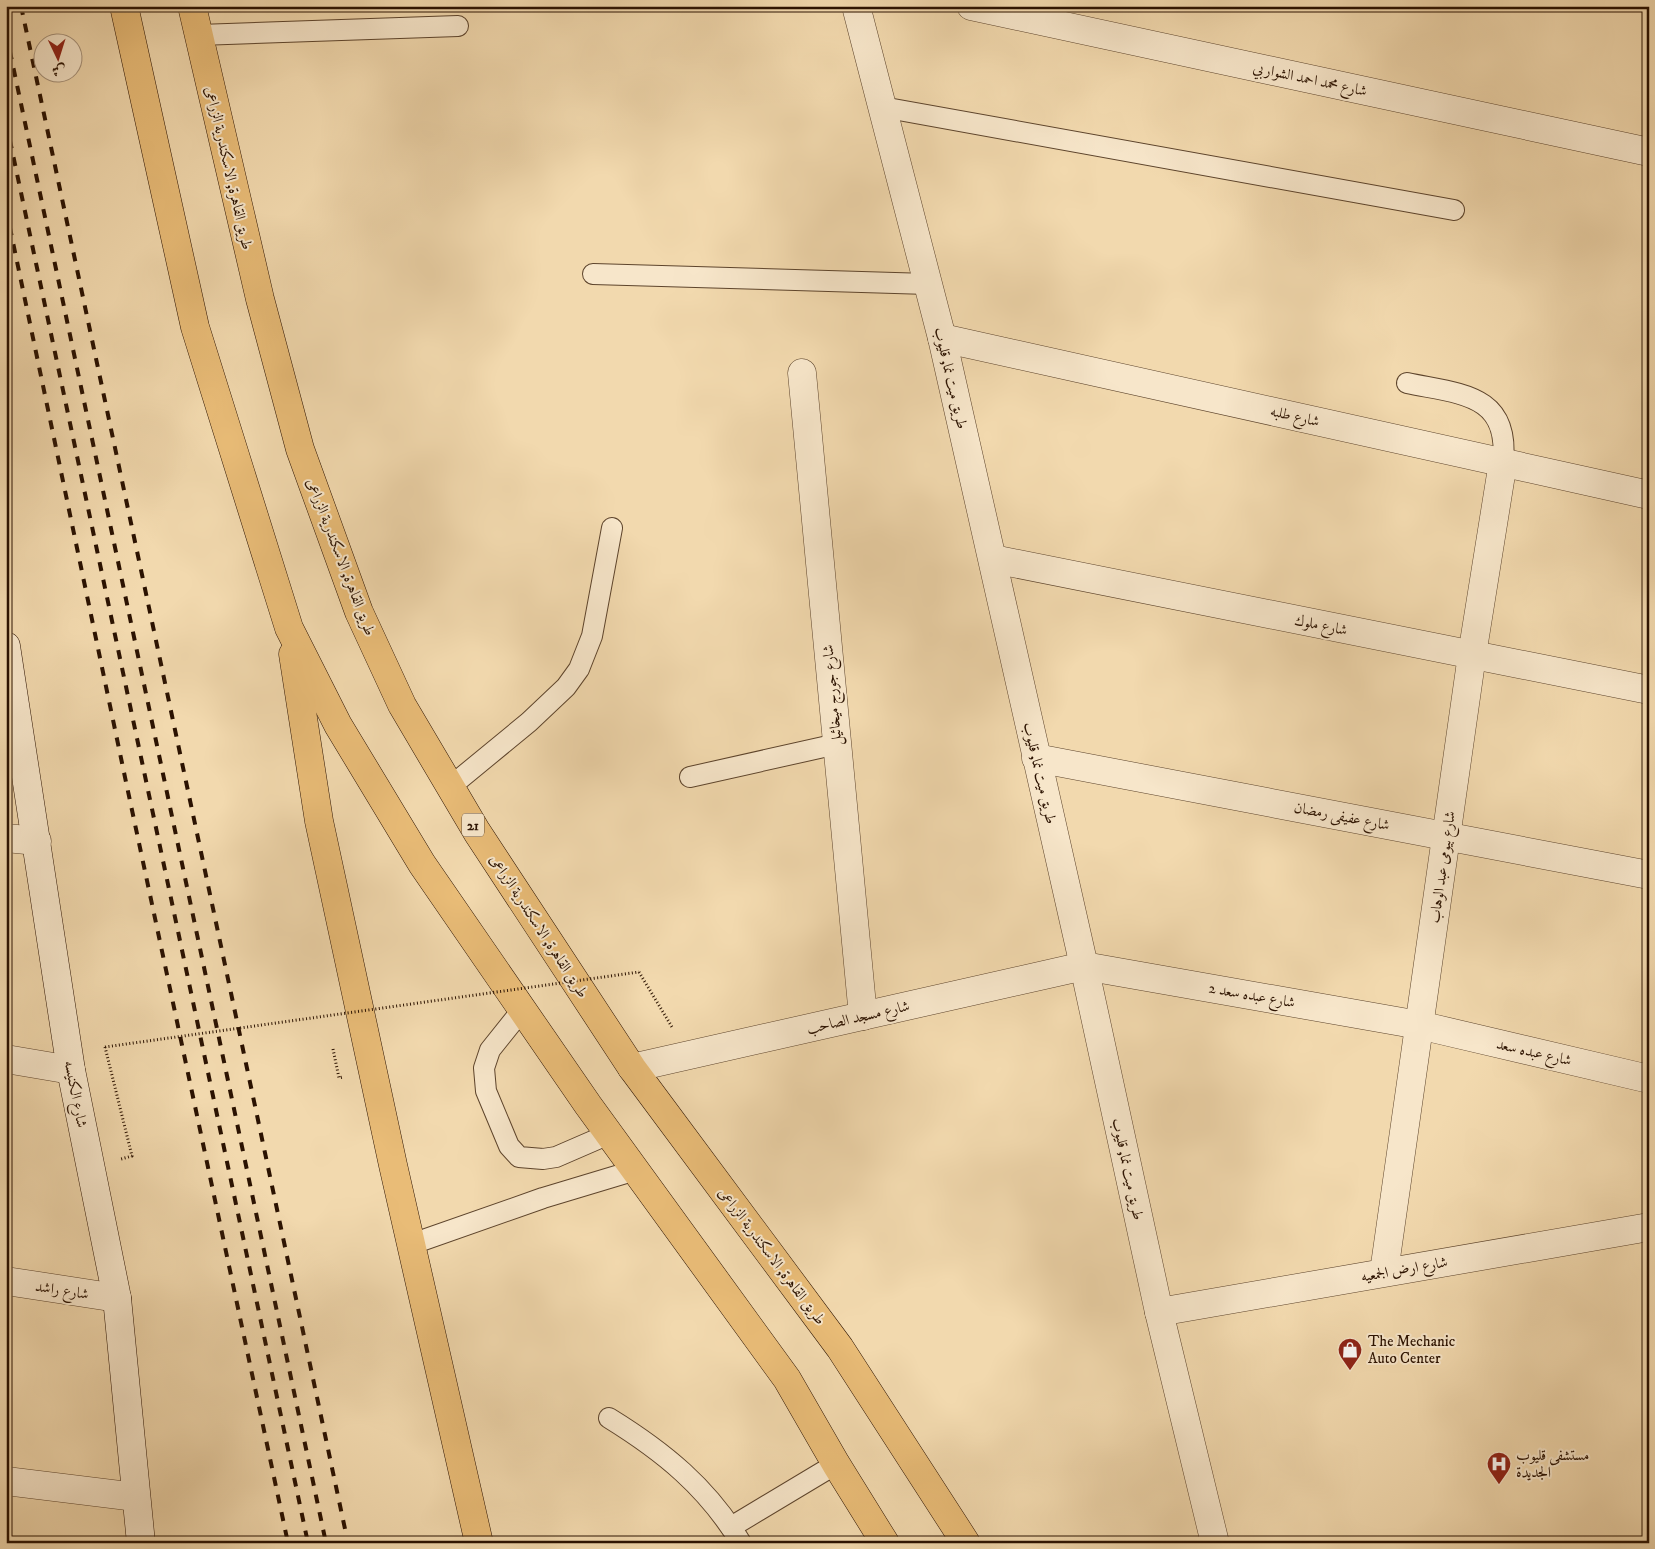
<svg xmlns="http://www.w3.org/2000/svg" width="1655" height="1549" font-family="'IM FELL DW Pica',Amiri,serif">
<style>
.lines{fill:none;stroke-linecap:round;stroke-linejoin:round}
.lane-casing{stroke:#5d442c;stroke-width:22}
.street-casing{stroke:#5d442c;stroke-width:29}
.secondary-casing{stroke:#2b1201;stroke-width:29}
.highway-casing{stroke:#2b1201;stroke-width:29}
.path{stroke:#2b1201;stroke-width:3;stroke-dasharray:1 2.5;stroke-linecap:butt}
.lane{stroke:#f7e6ca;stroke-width:20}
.street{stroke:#f7e6ca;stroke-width:28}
.secondary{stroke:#f7e6ca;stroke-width:28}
.highway{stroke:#e9bc77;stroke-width:28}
.rail{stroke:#2b1201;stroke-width:4;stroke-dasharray:9 9;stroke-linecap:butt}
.path-bridge{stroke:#2b1201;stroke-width:3;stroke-dasharray:1 2.5;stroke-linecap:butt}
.labels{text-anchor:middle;stroke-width:4;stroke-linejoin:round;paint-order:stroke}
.shield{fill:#f7e6ca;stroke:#68523d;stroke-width:1}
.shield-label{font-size:14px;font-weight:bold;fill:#2b1201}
.street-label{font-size:15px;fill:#2b1201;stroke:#f7e6ca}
.poi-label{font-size:15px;fill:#2b1201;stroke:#f7e6ca;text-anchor:start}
</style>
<rect width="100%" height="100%" fill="#f2d9ae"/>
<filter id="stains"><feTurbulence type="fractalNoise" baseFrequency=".004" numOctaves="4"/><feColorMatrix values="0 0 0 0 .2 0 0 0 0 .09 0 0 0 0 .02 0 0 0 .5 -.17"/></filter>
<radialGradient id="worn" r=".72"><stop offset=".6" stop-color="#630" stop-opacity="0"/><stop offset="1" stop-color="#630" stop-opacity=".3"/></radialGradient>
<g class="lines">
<defs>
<g id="lane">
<polyline points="199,35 458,26"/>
<polyline points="882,107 1454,210"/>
<polyline points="593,274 928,284"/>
<path d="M1407,383C1459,394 1510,393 1503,462"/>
<polyline points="690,777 837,744"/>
<polyline points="450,787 529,722 566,687 579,669 592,636 612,528"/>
<polyline points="522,1010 490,1050 484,1068 486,1091 509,1146 519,1157 543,1159 556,1157 609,1134"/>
<polyline points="412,1244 543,1198 636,1170"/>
<path d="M609,1418C664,1452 707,1487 741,1543"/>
<polyline points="731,1527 836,1464"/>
</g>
<g id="street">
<polyline points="856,6 942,338 1084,966 1159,1312 1215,1543"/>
<polyline points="971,6 1649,152"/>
<polyline points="942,338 1649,495"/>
<polyline points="802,373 863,1016"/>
<polyline points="993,559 1649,690"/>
<polyline points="1036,758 1649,875"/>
<polyline points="6,838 37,841"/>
<polyline points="6,1059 71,1070"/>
<polyline points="632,1068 1084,966 1419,1025 1649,1079"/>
<polyline points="1384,1272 1472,655 1503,462"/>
<polyline points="6,1281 117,1298"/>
<polyline points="1159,1312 1649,1227"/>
<polyline points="6,1481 136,1497"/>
</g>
<polyline id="secondary" points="6,646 71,1070 117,1298 141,1543"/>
<g id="highway">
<polyline points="124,6 195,327 289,628 338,725 422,864 588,1105 787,1379 836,1464 885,1543"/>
<polyline points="192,6 260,299 300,449 359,612 402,705 477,832 632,1068 840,1348 966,1543"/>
<polyline points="293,654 319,821 393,1165 479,1543"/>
</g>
</defs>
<use href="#lane" class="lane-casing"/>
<use href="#street" class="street-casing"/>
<use href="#secondary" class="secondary-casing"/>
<use href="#highway" class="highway-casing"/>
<g class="path">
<polyline points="639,972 672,1027"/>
<polyline points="105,1047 132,1156 121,1159"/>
<polyline points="333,1049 339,1078 343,1077"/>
</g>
<use href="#lane" class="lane"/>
<use href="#street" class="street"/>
<use href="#secondary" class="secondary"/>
<use href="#highway" class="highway"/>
<g class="rail">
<polyline points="21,6 348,1543"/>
<polyline points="6,33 326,1543"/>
<polyline points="6,122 308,1543"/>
<polyline points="6,209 126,782 288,1543"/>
</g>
<polyline class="path-bridge" points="105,1047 639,972"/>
</g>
<defs>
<symbol id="shop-pin" viewBox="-11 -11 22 30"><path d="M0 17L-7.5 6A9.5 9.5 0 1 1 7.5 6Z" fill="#8f2418" stroke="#f7e6ca"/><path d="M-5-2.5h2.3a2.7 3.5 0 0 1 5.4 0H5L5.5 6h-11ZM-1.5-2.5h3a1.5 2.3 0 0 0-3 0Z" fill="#fff"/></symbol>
<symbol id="hospital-pin" viewBox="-11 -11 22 30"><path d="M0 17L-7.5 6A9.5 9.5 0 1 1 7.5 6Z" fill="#8f2418" stroke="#f7e6ca"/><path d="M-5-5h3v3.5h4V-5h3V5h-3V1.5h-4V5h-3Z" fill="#fff"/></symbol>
</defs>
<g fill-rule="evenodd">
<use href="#shop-pin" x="1336" y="1336" width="28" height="38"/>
<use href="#hospital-pin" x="1485" y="1450" width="28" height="38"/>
</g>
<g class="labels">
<rect class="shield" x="462" y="813.5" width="22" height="23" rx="4"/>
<g class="shield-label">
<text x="473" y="830">21</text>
</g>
<g class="street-label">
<text transform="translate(1310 79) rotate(12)" y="5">شارع محمد احمد الشواربي</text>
<text transform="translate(229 168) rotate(77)" y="5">طريق القاهرة, الاسكندرية الزراعى</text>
<text transform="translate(951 378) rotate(77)" y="5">طريق ميت نما, قليوب</text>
<text transform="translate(1295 416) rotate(13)" y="5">شارع طلبه</text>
<text transform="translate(341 557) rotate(69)" y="5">طريق القاهرة, الاسكندرية الزراعى</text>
<text transform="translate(1321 625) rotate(11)" y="5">شارع ملوك</text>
<text transform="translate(832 695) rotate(-95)" y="5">شارع جورج ميخائيل</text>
<text transform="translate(1040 773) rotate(77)" y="5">طريق ميت نما, قليوب</text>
<text transform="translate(1342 816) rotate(11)" y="5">شارع عفيفى رمضان</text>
<text transform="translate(1442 867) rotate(-82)" y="5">شارع بيومى عبد الوهاب</text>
<text transform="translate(539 926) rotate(57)" y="5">طريق القاهرة, الاسكندرية الزراعى</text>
<text transform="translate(1252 995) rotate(10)" y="5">شارع عبده سعد 2</text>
<text transform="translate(858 1017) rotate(-13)" y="5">شارع مسجد الصاحب</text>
<text transform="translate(1534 1052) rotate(13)" y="5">شارع عبده سعد</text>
<text transform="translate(76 1094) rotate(79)" y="5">شارع الكنيسه</text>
<text transform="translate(1128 1169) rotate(78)" y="5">طريق ميت نما, قليوب</text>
<text transform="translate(772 1256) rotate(53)" y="5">طريق القاهرة, الاسكندرية الزراعى</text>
<text transform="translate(1404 1269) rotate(-10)" y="5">شارع ارض الجمعيه</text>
<text transform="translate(62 1290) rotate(9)" y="5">شارع راشد</text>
</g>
<g class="poi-label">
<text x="1368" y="1346">The Mechanic<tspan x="1368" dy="17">Auto Center</tspan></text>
<text x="1516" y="1460">مستشفى قليوب<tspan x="1516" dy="17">الجديدة</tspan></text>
</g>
</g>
<rect width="1655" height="1549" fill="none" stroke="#f2d9ae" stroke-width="25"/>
<rect x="8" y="8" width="1640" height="1534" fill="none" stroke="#2b1201" stroke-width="2.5"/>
<rect x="12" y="12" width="1630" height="1524" fill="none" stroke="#2b1201"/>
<g transform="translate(58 58) rotate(176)"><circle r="24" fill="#f7e6ca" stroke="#a5917a"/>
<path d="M0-4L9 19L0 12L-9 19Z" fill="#8f2418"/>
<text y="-8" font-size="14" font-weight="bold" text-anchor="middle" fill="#2b1201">ش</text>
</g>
<rect width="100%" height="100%" filter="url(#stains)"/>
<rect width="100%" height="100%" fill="url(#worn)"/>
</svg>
